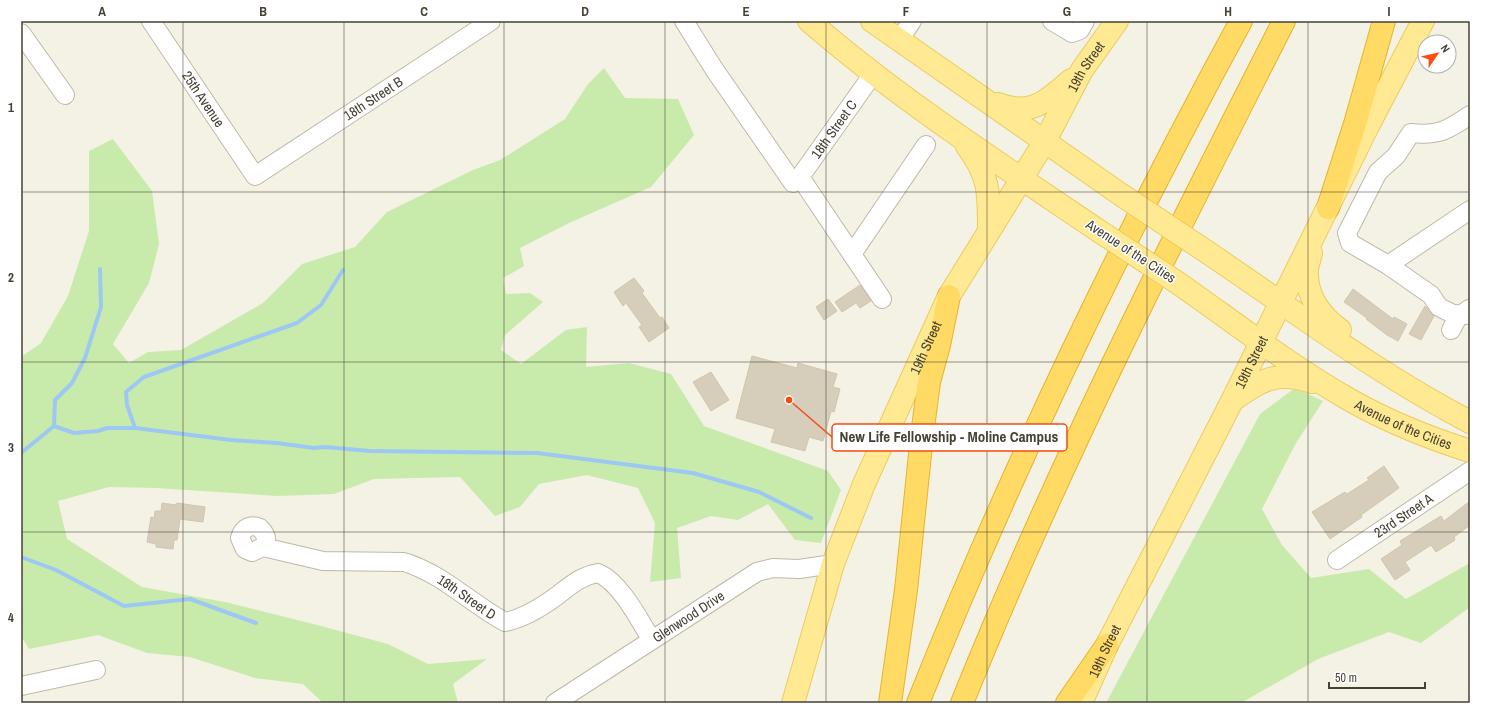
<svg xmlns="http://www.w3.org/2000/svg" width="1491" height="724" font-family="'Archivo Narrow',sans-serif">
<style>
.green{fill:#c8ebab}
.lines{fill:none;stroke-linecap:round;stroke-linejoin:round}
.stream{stroke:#9dc8f4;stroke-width:4}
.building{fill:#d6cdba;stroke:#d1c6ac}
.minor-casing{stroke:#c0b9a7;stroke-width:20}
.major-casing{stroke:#ebcd5c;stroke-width:24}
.highway-casing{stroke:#e7b42c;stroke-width:24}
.minor{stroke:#fff;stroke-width:18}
.major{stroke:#ffea93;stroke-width:22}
.highway{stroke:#ffda65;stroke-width:22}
.major-bridge-casing{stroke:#ebcd5c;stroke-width:24;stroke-linecap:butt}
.major-bridge{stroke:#ffea93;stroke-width:22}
.grid{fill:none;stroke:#464134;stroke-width:1;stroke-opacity:0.55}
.labels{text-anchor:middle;stroke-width:3;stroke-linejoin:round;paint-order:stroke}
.street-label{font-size:14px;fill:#464134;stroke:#fff}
.leader{fill:none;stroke:#f64a13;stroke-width:1.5}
.callout-dot{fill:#f64a13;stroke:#fff;stroke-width:1.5}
.callout{fill:#fff;stroke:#f64a13;stroke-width:1.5}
.callout-label{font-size:15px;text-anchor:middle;font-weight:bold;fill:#464134}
.neatline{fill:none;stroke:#464134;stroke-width:1.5}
.grid-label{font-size:13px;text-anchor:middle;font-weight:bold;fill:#464134}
</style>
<rect width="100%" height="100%" fill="#f4f1e5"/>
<g class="green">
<polygon points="604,68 625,98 678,99 694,135 651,187 569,223 520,248 524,266 503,278 506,294 530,293 543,302 505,335 501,350 521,364 566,330 587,327 586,367 629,363 671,374 704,426 828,471 841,490 821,543 795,540 768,504 738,520 711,516 677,528 681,578 650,582 655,523 638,488 587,475 539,484 520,507 495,516 460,477 374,479 334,494 277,496 156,488 109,487 58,501 67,539 142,587 225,602 321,626 388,644 428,664 487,659 453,684 458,703 323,703 303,684 255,678 190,657 147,653 98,635 29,649 21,636 21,357 41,343 68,296 89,231 89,151 113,139 152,191 159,244 149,283 113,344 129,363 148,352 181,350 263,303 302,264 355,247 387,212 473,170 500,160 565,119 588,84"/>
<polygon points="1295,388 1323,401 1296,443 1262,509 1282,545 1311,578 1369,569 1406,599 1470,563 1470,607 1421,643 1389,632 1318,659 1241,703 1106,703 1260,414"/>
</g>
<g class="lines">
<g class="stream">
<polyline points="54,426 55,400 72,383 85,358 101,307 100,269"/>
<polyline points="135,428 127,405 126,392 144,377 297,323 321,305 343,270"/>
<polyline points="21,453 54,426 74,433 98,431 107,428 135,428 231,440 277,443 314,448 325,447 370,451 537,453 693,473 759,492 811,518"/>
<polyline points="21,557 56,570 124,606 190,599 256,623"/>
</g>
</g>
<g class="building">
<polygon points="634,278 644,291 642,293 660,318 662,317 669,328 649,342 639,327 642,325 626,303 623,306 614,292"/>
<polygon points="860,285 871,301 860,308 856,303 842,312 835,302"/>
<polygon points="1353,289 1393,319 1394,317 1407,324 1398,341 1387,335 1366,319 1367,318 1344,302"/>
<polygon points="828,299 837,311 824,320 816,307"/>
<polygon points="1425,306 1434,316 1421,340 1409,334"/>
<polygon points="752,356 797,368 798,363 837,374 833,387 840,389 834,412 831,411 823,441 809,437 805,451 771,442 775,429 736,418"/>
<polygon points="711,372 729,400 711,411 693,382"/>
<polygon points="1384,466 1399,488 1361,515 1362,517 1330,539 1312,512 1345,492 1347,494 1369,480 1367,478"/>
<polygon points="1470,501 1470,525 1454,537 1455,540 1436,552 1431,545 1405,562 1410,570 1395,580 1381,559 1402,545 1400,541 1441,516 1444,521"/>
<polygon points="162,503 176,505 177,503 205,507 203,522 180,519 177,540 174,540 173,549 156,547 156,544 147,542 151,517 154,518 155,511 161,511"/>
</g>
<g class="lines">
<defs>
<g id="minor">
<path id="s1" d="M151,21L255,176L491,21"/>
<path id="s2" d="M684,21L714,69L793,183L800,177L873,74"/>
<polyline points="1052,21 1072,33 1080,30 1085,21"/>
<polyline points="21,33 65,95"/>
<polyline points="899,40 912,21"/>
<path d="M1470,115C1448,130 1439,136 1411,133L1396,156L1378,172L1347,233L1350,243L1388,265L1431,295L1439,307L1453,314L1470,315"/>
<polyline points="800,177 882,299"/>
<polyline points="852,254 926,145"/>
<polyline points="1388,265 1470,210"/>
<polyline points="1451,330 1458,317 1469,309"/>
<path id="s3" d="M263,547L252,552L245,549L240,538C243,527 251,524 260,528C266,534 268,540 263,547L323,561L404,562C443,574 470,603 505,622C525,618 542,607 558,595C571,585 581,576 598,573C620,582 639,619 651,639"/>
<path id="s4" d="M1337,560L1470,471"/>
<polyline points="21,686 96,670"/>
<path id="s5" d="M555,703L757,572L773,568L799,569L833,564"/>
</g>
<g id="major">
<path d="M809,21C899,99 1000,164 1099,231"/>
<polyline points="872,21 1120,194"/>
<path d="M998,104C1031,117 1047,101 1071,80"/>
<path d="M967,146C989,176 989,191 989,228"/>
<path d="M1198,246C1288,306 1374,372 1470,422"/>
<path d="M1311,253C1310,259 1307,265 1307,271C1306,296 1321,316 1340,330"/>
<path id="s6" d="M1178,283C1235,323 1289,365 1350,400C1387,421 1429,438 1470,451"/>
<path d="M1233,400C1262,380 1276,370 1312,382"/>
<path id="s7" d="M793,703L833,564L864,484L949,296L1045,141L1082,70L1117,21"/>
<path id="s8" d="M1081,703L1107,645L1232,401L1368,126L1423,21"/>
</g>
<g id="highway">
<polyline points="1328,208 1355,124 1384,21"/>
<polyline points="890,703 906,590 922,435 929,382 939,345 949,296"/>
<path d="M918,703C1011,470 1121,242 1241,21"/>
<path d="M962,703C1056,469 1170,245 1284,21"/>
<polyline points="1067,703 1107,645"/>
</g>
</defs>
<use href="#minor" class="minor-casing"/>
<use href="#major" class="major-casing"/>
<use href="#highway" class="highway-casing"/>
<use href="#minor" class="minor"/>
<use href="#major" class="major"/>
<use href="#highway" class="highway"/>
<defs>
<g id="major-bridge">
<polyline points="1120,194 1198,246"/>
<polyline points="1099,231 1178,283"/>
</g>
</defs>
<use href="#major-bridge" class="major-bridge-casing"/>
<use href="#major-bridge" class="major-bridge"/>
</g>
<path class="grid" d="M183,21V703M344,21V703M504,21V703M665,21V703M826,21V703M987,21V703M1147,21V703M1308,21V703M21,192H1470M21,362H1470M21,532H1470"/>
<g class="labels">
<g class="street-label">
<text dy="5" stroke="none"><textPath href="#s7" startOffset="704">19th Street</textPath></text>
<text dy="5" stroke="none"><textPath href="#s1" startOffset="328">18th Street B</textPath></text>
<text dy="5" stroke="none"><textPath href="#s1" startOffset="94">25th Avenue</textPath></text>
<text dy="5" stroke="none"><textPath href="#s2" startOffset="263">18th Street C</textPath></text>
<text transform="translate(1131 251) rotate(33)" y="5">Avenue of the Cities</text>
<text dy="5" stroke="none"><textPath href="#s7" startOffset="380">19th Street</textPath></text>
<text dy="5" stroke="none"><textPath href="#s8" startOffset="381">19th Street</textPath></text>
<text dy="5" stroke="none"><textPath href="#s6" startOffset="267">Avenue of the Cities</textPath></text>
<text dy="5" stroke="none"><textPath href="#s4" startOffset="80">23rd Street A</textPath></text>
<text dy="5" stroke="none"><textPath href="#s3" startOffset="294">18th Street D</textPath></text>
<text dy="5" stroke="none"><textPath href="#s5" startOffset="159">Glenwood Drive</textPath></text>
<text dy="5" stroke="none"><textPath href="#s8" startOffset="57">19th Street</textPath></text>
</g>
</g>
<path class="leader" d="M789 400L832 437"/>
<circle class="callout-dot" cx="789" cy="400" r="4"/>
<rect class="callout" x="832" y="424" width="235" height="27" rx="4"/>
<g class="callout-label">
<text x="949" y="442">New Life Fellowship - Moline Campus</text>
</g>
<rect width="1491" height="724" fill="none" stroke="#ffffff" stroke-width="44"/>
<g transform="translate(1437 54) rotate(56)"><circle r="19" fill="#ffffff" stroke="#b5b3ae"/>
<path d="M0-3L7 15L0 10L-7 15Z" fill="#ff4b11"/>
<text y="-6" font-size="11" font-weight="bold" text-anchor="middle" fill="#464134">N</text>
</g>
<path d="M1329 682v6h96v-6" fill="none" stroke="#464134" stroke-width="2"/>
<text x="1335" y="682" font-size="12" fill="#464134" stroke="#ffffff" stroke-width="3" paint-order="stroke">50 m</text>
<rect x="22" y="22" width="1447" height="680" class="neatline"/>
<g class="grid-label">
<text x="102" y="16">A</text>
<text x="263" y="16">B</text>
<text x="424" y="16">C</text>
<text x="585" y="16">D</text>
<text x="746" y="16">E</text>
<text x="906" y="16">F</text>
<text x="1067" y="16">G</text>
<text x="1228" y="16">H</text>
<text x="1389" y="16">I</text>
<text x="11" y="112">1</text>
<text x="11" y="282">2</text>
<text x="11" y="452">3</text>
<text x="11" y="622">4</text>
</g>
</svg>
